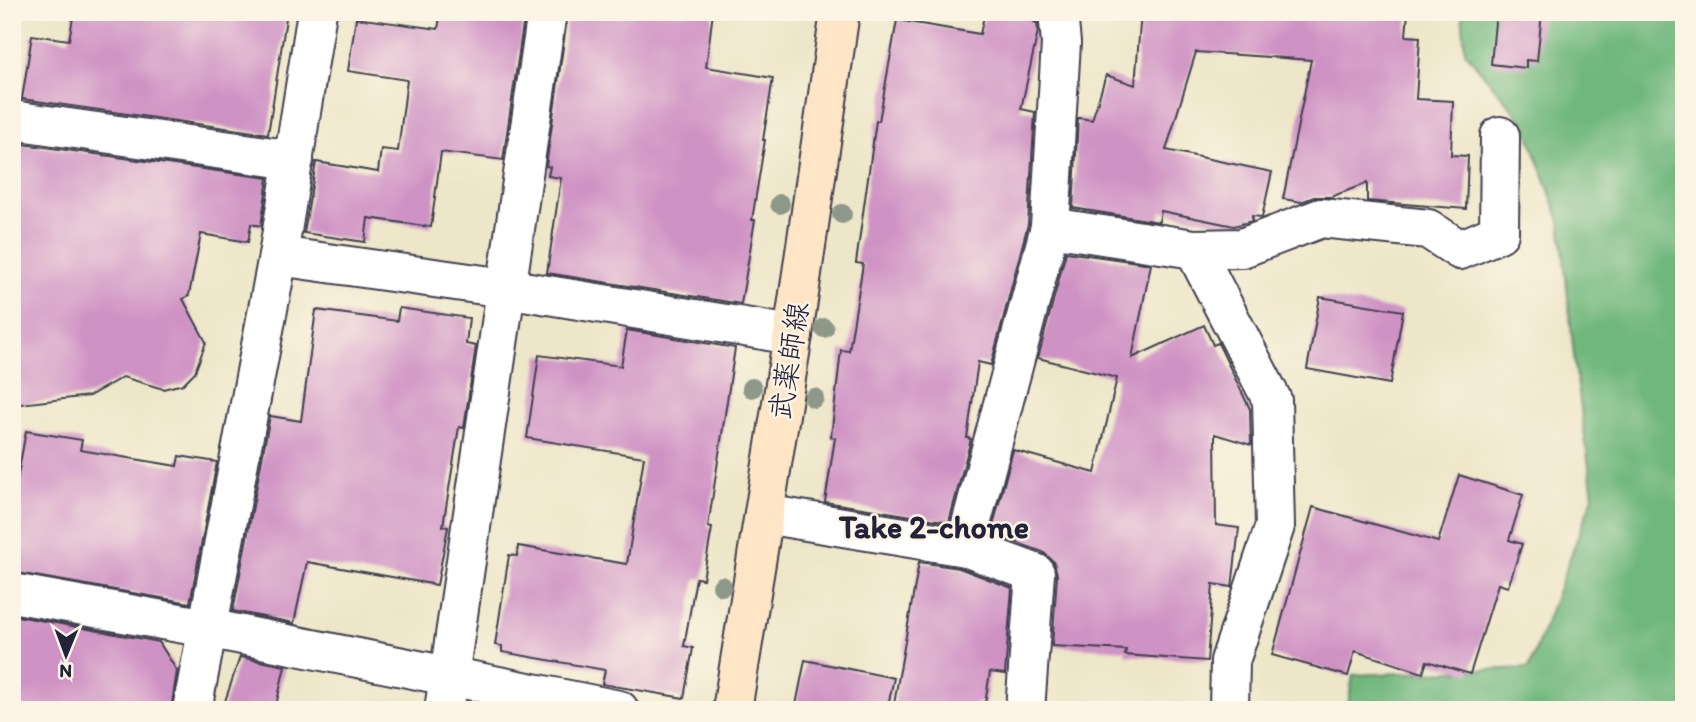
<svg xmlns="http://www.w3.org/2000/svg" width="1696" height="722" font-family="Itim,'Klee One',sans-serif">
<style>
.forest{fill:#6fb77d;stroke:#486c5c;stroke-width:2}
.building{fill:#cf92c4}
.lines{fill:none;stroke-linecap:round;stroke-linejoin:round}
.street-casing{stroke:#403f50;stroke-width:42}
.secondary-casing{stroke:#403f50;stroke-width:42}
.street{stroke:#fff;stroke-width:38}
.secondary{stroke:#fde5c5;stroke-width:38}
.tree{fill:#8e9889}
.labels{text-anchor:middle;stroke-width:5;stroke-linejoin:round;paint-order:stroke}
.street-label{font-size:30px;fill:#22223b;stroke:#fcf5e5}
.neighbourhood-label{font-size:32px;font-weight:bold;fill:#22223b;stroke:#fcf5e5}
</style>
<rect width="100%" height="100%" fill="#fcf5e5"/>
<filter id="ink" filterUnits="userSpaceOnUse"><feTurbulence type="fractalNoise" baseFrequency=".0143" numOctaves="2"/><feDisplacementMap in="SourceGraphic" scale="14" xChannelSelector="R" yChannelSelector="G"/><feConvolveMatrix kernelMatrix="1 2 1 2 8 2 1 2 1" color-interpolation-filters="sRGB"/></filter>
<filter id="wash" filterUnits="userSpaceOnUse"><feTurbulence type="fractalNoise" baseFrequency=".00686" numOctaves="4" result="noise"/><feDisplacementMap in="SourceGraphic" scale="28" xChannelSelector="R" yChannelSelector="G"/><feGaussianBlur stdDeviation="1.57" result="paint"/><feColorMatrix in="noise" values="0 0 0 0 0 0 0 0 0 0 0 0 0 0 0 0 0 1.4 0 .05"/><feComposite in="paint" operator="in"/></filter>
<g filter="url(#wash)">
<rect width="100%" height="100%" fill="#ede6c8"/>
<polygon class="forest" points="1462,12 1684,12 1684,710 1347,710 1353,675 1529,668 1593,496 1575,366 1560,221 1525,124 1465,52"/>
<g id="blocks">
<g class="building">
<polygon points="74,12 287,12 268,134 22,99 32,35 69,40"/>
<polygon points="441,12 525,12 503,160 441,152 431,227 368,218 365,242 304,233 316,162 378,172 381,149 398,151 407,80 348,71 356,18 438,29"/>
<polygon points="568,12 713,12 706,67 773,78 763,140 765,140 752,220 755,220 741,304 547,273 561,178 548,176 550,167 546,166"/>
<polygon points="985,12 1036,12 1034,22 1037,23 1038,31 1021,109 1035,112 1028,224 991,365 978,362 967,438 971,439 949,522 825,502 835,438 831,437 841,350 849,351 863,264 856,263 876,121 879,121 897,20 980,34"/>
<polygon points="1141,12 1408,12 1406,36 1420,37 1416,99 1453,101 1451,155 1468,156 1466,209 1367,201 1367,183 1331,197 1314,197 1301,202 1283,199 1311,60 1196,52 1166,150 1272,172 1262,217 1252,216 1252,221 1234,226 1161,211 1159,222 1073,208 1078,118 1092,120 1106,75 1135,85"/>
<polygon points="1496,12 1542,12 1537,61 1526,60 1526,68 1491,64"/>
<polygon points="16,143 268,178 261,226 251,224 248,242 201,234 189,295 183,299 206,342 195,372 183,384 163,389 123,377 89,396 12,405 12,150 15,150"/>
<polygon points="1066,252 1151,264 1132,358 1204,325 1213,345 1218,343 1250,409 1251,445 1215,434 1216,525 1239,528 1232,587 1213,584 1207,661 1125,655 1126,650 1052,646 1057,575 1054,562 1043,552 991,533 1013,450 1095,473 1117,378 1038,358"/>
<polygon points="1320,297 1403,311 1390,384 1307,369"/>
<polygon points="399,308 469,318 466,344 476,346 464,428 459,427 443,526 448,527 437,585 307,562 294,623 233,611 270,416 301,421 316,310 397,321"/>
<polygon points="627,330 735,348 708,527 712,528 703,579 696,578 684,646 693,648 684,698 602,684 605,670 502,652 502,646 495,645 509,555 517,556 518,546 627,564 644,457 527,438 539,355 621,366"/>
<polygon points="26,431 82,440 80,450 177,466 179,456 217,462 190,603 12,572 12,508"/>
<polygon points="1459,475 1523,495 1509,540 1522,544 1508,587 1498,584 1470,674 1427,661 1423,673 1355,651 1348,676 1272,655 1313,507 1438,542"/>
<polygon points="919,562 959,568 1012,588 1005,674 990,672 985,704 975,703 974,710 925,710 894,704"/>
<polygon points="12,615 159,642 177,671 171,710 12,710"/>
<polygon points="240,657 285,666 275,710 222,710"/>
<polygon points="805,660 894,678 887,710 795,710"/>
</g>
</g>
</g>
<g filter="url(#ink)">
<use href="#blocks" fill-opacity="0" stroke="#403f50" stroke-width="2"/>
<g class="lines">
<defs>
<g id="street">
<polyline points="12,120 294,160"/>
<polyline points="1050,227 1061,43 1058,12"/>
<polyline points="1194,249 1242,248 1321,218 1428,229 1460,250 1499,233 1500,136"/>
<polyline points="278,256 505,288 793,335"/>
<polyline points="764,514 965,547 1035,573 1025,710"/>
<polyline points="965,547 1050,227 1194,249 1272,400 1275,526 1230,661 1229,710"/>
<polyline points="12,593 207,628 619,710"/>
<polyline points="192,710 278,256 317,12"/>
<polyline points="444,710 547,12"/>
</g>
<polyline id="secondary" points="732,710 793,335 840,12"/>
</defs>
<use href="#street" class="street-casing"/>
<use href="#secondary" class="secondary-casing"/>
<use href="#street" class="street"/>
<use href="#secondary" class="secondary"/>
</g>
<g class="tree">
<circle cx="780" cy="204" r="10"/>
<circle cx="842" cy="214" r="10"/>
<circle cx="824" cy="328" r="10"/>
<circle cx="752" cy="388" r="10"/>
<circle cx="814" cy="398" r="10"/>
<circle cx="722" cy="586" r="10"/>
</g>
</g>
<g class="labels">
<g class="street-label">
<text transform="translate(789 361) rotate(-81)" y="10">武薬師線</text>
</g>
<g class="neighbourhood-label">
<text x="934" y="538">Take 2-chome</text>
</g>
</g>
<rect width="1696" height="722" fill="none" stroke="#fcf5e5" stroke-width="42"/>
<g transform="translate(66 655) rotate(181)" stroke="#fcf5e5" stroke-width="5" paint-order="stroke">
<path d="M0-5L12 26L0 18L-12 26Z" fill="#22223b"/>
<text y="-10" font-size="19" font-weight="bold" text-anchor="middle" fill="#22223b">N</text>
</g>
</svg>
